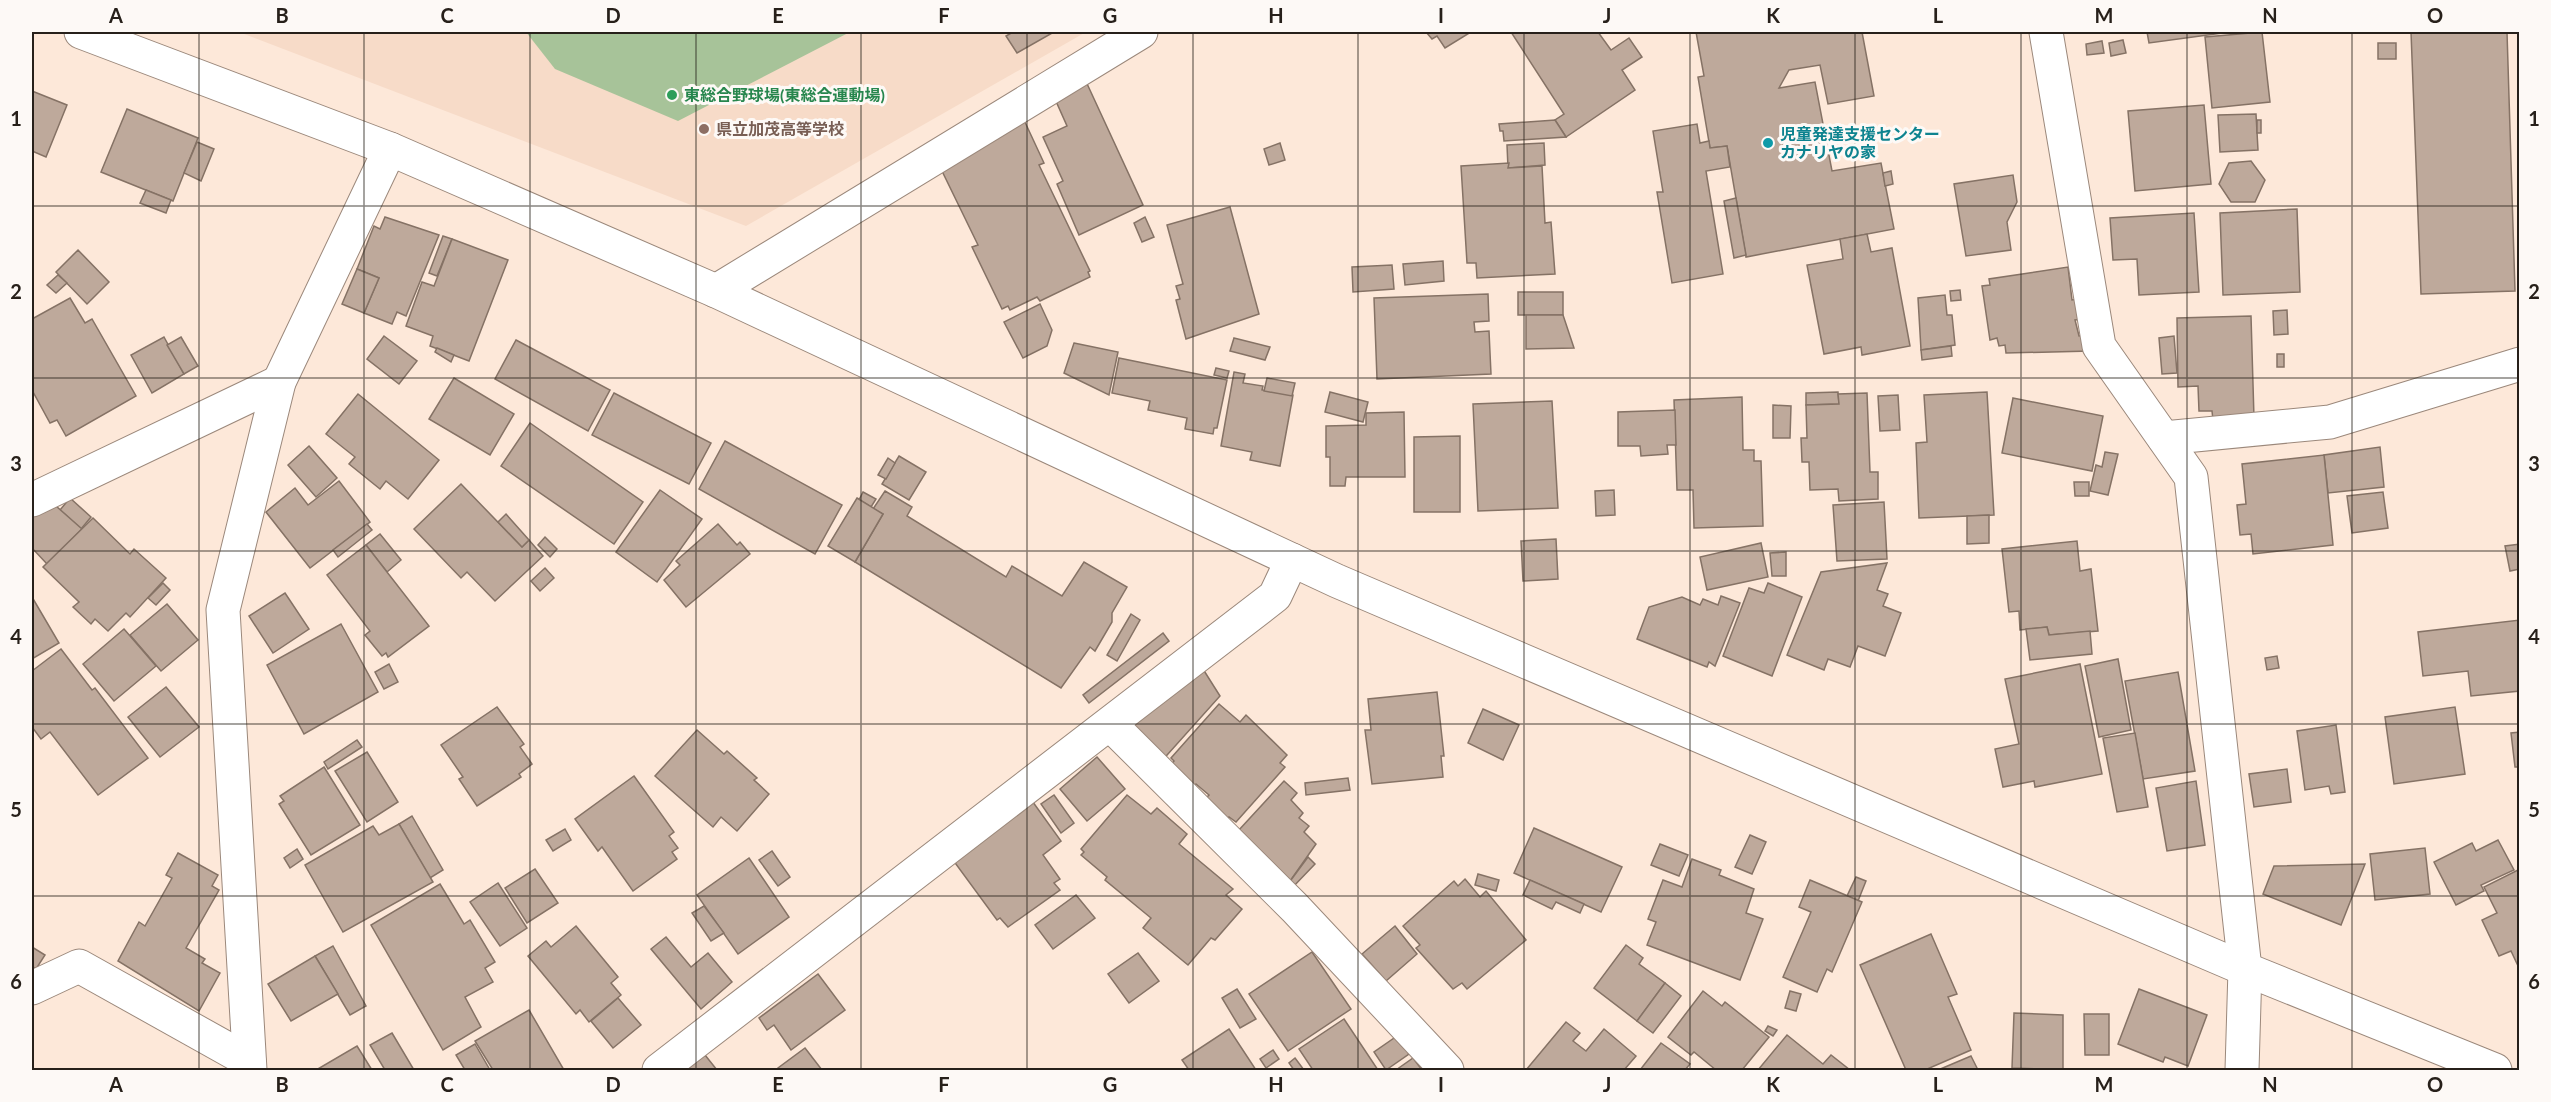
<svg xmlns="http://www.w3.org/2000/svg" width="2551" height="1102" font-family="Lato,'Noto Sans JP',sans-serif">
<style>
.built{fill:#f7dbc8}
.green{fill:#a7c399}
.building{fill:#bea99b;stroke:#857265;stroke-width:1.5}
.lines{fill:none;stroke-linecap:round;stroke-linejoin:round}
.minor-casing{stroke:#9b887b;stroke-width:35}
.tertiary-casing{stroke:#9b887b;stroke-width:35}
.minor{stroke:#fff;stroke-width:33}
.tertiary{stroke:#fff;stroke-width:33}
.grid{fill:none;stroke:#27201a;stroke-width:1.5;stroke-opacity:0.55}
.leisure-dot{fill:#2e9e5b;stroke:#fdf9f6;stroke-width:2}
.education-dot{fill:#8d6e63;stroke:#fdf9f6;stroke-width:2}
.culture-dot{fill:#0f9aa8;stroke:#fdf9f6;stroke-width:2}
.labels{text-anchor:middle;stroke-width:6;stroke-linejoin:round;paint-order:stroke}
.leisure-label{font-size:16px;font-weight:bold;fill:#27864d;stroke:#fdf9f6;text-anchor:start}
.education-label{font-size:16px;font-weight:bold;fill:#785e54;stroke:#fdf9f6;text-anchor:start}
.culture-label{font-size:16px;font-weight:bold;fill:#0d838f;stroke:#fdf9f6;text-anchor:start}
.neatline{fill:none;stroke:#27201a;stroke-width:2}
.grid-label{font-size:20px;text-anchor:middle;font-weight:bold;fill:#27201a}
</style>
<rect width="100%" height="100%" fill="#fde8d9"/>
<polygon class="built" points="239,32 1086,32 746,226"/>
<polygon class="green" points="526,32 850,32 678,121 555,69"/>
<g class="building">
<polygon points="1013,32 1054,32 1017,53 1006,36"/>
<polygon points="1426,32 1471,32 1445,48 1437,36 1432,39"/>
<polygon points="1511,32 1598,32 1611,50 1629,38 1642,57 1622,70 1635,90 1566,137 1555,120 1564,114"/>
<polygon points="1696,32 1862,32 1874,96 1828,104 1820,65 1789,70 1779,88 1815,82 1832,171 1881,163 1894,229 1746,257 1727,146 1710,148 1698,77 1704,76"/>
<polygon points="2147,32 2230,32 2149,43"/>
<polygon points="2262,32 2270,102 2212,108 2205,37"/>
<polygon points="2411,32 2507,32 2515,291 2421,294"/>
<polygon points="2123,40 2126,53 2111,56 2109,43"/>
<polygon points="2102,41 2104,53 2087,55 2086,44"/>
<rect x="2378" y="43" width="18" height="16"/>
<polygon points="1083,75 1143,205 1079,235 1057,184 1063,181 1043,137 1067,126 1051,90"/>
<polygon points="32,91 67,105 46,157 32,151"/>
<polygon points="2204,105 2211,184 2135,191 2128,111"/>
<polygon points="127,109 198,138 173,201 101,172"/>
<polygon points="2256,114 2258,150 2220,152 2218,115"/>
<polygon points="1024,120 1044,163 1039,165 1090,271 1088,272 1090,277 1040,301 1037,297 1010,310 1008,306 1002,309 972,247 978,245 942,171"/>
<polygon points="1555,120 1566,137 1504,141 1503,131 1500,131 1499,124"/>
<rect x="2257" y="120" width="4" height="13"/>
<polygon points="1697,124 1700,143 1709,141 1710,148 1727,146 1730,167 1706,171 1723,274 1672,283 1657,192 1663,192 1653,131"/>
<polygon points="197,142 214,149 201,181 184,173"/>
<polygon points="1280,143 1285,160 1269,165 1264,149"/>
<polygon points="1544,143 1545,165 1508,168 1507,145"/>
<polygon points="2251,161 2265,180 2255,202 2231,202 2219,184 2229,163"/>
<polygon points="1509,163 1508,168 1542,166 1545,223 1551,222 1555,274 1477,278 1476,263 1467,263 1461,166"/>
<polygon points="1891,171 1893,184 1885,186 1883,173"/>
<polygon points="2013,175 2017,202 2007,222 2011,250 1966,256 1954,184"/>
<polygon points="146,190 171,200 166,213 140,203"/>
<polygon points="1736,198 1746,255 1734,258 1724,201"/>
<polygon points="1230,207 1259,314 1186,339 1176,300 1180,299 1176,286 1183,284 1167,225"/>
<polygon points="2297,209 2300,292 2223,295 2220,213"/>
<polygon points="2194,213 2199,292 2139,295 2137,259 2113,260 2110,218"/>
<polygon points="385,217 439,235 406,316 397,312 392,324 364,313 379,278 357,269 374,226 380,229"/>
<polygon points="1145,217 1154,237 1142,242 1134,223"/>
<polygon points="1867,234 1871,252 1892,248 1910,346 1862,355 1861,347 1824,354 1807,265 1843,259 1840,239"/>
<polygon points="443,236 452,239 437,276 429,273"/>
<polygon points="452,239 508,260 469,361 430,346 433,336 406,326 422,282 434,286"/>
<polygon points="78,250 109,282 87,304 56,272"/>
<polygon points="1443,261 1444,281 1405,285 1403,264"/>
<polygon points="1392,265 1394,289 1353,292 1352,267"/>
<polygon points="2068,267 2072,300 2079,299 2083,319 2075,320 2079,336 2089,335 2091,351 2006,353 2005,345 1999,346 1997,338 1990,340 1982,286 1990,285 1989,279"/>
<polygon points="357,269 379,278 364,313 342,304"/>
<polygon points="58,275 67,283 56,293 47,285"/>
<polygon points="1960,290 1961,300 1951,301 1950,291"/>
<rect x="1518" y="292" width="45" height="23"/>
<polygon points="1488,294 1489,321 1474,322 1475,332 1489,331 1491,374 1377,379 1374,298"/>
<polygon points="1945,295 1947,315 1952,315 1955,345 1921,350 1918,298"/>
<polygon points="70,298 85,323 92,319 136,396 66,436 57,420 50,423 32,390 32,319"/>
<polygon points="1040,304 1052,330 1047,346 1023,358 1004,322"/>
<polygon points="2287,310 2288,334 2274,335 2273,311"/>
<polygon points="1526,315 1563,315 1574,348 1526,349"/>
<polygon points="2251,316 2254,418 2213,420 2212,411 2199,411 2198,386 2178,387 2177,318"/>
<polygon points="384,336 417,361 399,384 367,359"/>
<polygon points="2174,336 2177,373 2162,374 2159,338"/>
<polygon points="164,337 184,374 152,393 131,355"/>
<polygon points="181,337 198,366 184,374 167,345"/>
<polygon points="1234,338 1270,347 1265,360 1230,351"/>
<polygon points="516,340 610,390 588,431 495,379"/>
<polygon points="1074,343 1118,352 1109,395 1064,373"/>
<polygon points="1951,346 1952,356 1922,360 1921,350"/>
<polygon points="437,348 454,355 451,362 435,352"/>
<rect x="2277" y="354" width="7" height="13"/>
<polygon points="1119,358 1227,380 1217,428 1214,428 1213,434 1185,429 1187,418 1148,410 1150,401 1112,393"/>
<polygon points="1216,368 1229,371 1227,378 1214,375"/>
<polygon points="1234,372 1245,374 1243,383 1263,386 1262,390 1293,395 1280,466 1250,460 1252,452 1221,446"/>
<polygon points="454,378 514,414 490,455 429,419"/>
<polygon points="1267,378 1295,383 1292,396 1264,391"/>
<polygon points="1330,392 1368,402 1363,422 1325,412"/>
<polygon points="1838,392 1839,404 1806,405 1806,393"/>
<polygon points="1987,392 1994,515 1919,518 1916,443 1927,442 1924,395"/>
<polygon points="614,393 711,443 689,484 592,435"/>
<polygon points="1867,393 1870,472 1878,472 1878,499 1839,501 1838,489 1810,490 1809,462 1802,462 1801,438 1807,438 1806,405 1839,404 1838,394"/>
<polygon points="358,394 439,460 408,499 386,481 380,489 349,464 355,457 326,434"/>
<polygon points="1898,395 1900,430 1880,431 1878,396"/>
<polygon points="1742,397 1743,450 1754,450 1754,461 1761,461 1763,526 1694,528 1693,490 1677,490 1674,400"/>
<polygon points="2013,398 2103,416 2092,471 2002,453"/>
<polygon points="1552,401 1558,508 1478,511 1473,404"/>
<polygon points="1773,405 1791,406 1790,438 1773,438"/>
<polygon points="1675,410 1676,445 1667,445 1668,454 1641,456 1640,446 1618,446 1618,412"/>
<polygon points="1404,412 1405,477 1346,477 1345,486 1330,486 1330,457 1326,457 1326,426 1366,425 1366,413"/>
<polygon points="530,423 643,502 614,544 501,466"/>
<polygon points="1460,436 1460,512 1414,512 1414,437"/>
<polygon points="725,441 842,505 815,554 699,489"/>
<polygon points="309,446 337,478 316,497 288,465"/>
<polygon points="2380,447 2384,487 2328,493 2324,455"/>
<polygon points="2105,452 2118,454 2108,495 2090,491 2096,465 2102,467"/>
<polygon points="2324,455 2333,545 2253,554 2251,534 2240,535 2237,505 2246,504 2242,464"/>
<polygon points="899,456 926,472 909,500 882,484"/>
<polygon points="888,458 895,463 886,479 878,475"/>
<polygon points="339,481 370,522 310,568 266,512 295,488 308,505"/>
<polygon points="2074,482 2089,482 2089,496 2075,496"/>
<polygon points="461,484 522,547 529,540 543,556 495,601 467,572 461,578 414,529"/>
<polygon points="660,490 702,519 657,582 616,552"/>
<polygon points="1614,490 1615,515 1596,516 1595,491"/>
<polygon points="885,491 912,507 907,516 1006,577 1012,566 1062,596 1084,562 1127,587 1112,613 1112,622 1095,651 1090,647 1061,688 855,562 883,514 873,509"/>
<polygon points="863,492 876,499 871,507 859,500"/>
<polygon points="2383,492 2388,528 2352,533 2347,496"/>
<polygon points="70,498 91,517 81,529 60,510"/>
<polygon points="857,498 883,514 855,562 828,546"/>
<polygon points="1884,502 1887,559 1837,561 1833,505"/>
<polygon points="56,506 82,529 47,564 32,548 32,517"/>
<polygon points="506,514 529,540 522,547 498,522"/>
<polygon points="1989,515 1989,543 1967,544 1967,516"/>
<polygon points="93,518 130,554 134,549 166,578 130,617 126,613 108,631 95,619 91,624 73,607 79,602 43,567"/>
<polygon points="367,524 372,530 338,557 333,550"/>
<polygon points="718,524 737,545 740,542 750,554 686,607 664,580 680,565 676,561"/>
<polygon points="380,534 401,560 387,572 366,545"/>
<polygon points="545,537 557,549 550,557 538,545"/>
<polygon points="1556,539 1558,579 1523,581 1521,541"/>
<polygon points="2077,541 2080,571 2091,569 2098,631 2049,635 2047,627 2020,630 2019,611 2009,612 2002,549"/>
<polygon points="1761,543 1768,577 1707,590 1700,557"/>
<polygon points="2520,544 2520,569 2510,571 2505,546"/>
<polygon points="366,545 429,626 388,657 386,653 382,656 365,635 370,631 327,575"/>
<polygon points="1786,552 1786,576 1772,576 1770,553"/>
<polygon points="1887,563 1877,590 1888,594 1883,606 1901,613 1885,656 1858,646 1850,667 1828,659 1824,670 1787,655 1821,572"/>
<polygon points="545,568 554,578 540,591 531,581"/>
<polygon points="163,583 170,590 156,605 148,598"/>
<polygon points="1768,583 1802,597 1772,676 1723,656 1749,588 1764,593"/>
<polygon points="285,593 309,629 273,653 249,616"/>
<polygon points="1721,596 1740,603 1715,666 1709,662 1707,667 1637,639 1649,607 1682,597 1700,605 1703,599 1718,605"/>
<polygon points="32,597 59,643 32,659"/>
<polygon points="167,604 198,640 161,671 130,635"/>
<polygon points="1131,614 1140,620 1117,661 1107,655"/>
<polygon points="2520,620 2520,691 2471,696 2468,671 2423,676 2418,632"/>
<polygon points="341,624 378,692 304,734 267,665"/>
<polygon points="2047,627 2049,635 2090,631 2092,654 2030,660 2026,629"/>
<polygon points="124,629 156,666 114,701 83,664"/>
<polygon points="1163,633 1169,641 1089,703 1083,695"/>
<polygon points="61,649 92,690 95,688 148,758 98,795 50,732 41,739 32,727 32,671"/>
<polygon points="2277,656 2279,668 2267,670 2265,658"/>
<polygon points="1196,658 1220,696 1159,764 1125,731"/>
<polygon points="2118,659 2131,730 2099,737 2085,666"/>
<polygon points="389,664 398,682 384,689 375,672"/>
<polygon points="2080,664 2102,774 2035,787 2034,781 2003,787 1995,749 2019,744 2005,679"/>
<polygon points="2178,672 2195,771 2143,779 2125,681"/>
<polygon points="166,687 199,727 160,757 128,717"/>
<polygon points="1437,692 1444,756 1441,756 1443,777 1372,784 1365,730 1371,730 1368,699"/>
<polygon points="1219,704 1240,722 1246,715 1287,755 1280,763 1285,767 1236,822 1229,817 1226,820 1204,800 1209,795 1196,784 1193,788 1170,766 1174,761 1171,758"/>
<polygon points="497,707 524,744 520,747 532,764 519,774 521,777 477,806 459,779 463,777 441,745"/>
<polygon points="2455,707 2465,774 2394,784 2385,717"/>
<polygon points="1483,709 1519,725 1503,760 1468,743"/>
<polygon points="2336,725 2345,792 2331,794 2329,786 2305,790 2297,731"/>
<polygon points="697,730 724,754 727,751 757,778 754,780 769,794 737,831 721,817 713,827 655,776"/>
<polygon points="2520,732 2520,767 2515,767 2511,733"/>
<polygon points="2135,733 2148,807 2117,812 2103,738"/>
<polygon points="357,740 362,747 328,769 324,762"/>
<polygon points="367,752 398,802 367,822 335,771"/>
<polygon points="1097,757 1125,789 1087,821 1060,789"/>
<polygon points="324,767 360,825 311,855 279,804 284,801 280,796"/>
<polygon points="2287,769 2291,802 2254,807 2249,774"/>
<polygon points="634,776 674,832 669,836 678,848 672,852 677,859 633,891 602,847 598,851 575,819"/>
<polygon points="1348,778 1350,790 1306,795 1305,783"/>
<polygon points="1284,781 1297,793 1291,800 1303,813 1299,818 1309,826 1304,832 1316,844 1288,884 1238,831"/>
<polygon points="2196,781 2205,845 2167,851 2156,788"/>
<polygon points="1054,795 1074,823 1061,833 1041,804"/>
<polygon points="1127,795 1151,814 1157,808 1187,834 1179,844 1233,889 1226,895 1242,909 1215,940 1211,938 1188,965 1143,928 1151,918 1105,880 1107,877 1081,855 1084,852 1081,849"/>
<polygon points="1030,798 1061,841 1043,855 1060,879 1054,883 1060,890 1008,927 1000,918 997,920 950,856"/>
<polygon points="412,816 443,870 430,878 399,824"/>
<polygon points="399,824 433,882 343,932 305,865 373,826 379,835"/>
<polygon points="1534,828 1622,867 1601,912 1514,873"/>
<polygon points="565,829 571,840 553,851 546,840"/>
<polygon points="1750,835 1766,842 1752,874 1735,867"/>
<polygon points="2498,840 2514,870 2481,885 2484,891 2456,905 2434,862 2472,843 2476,851"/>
<polygon points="1660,844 1688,855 1679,876 1651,865"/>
<polygon points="2425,848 2430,894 2375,900 2370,854"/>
<polygon points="297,849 303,859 290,868 284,858"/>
<polygon points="772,851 790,877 778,886 759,860"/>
<polygon points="178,853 218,875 212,886 219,890 186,948 205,959 202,963 220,973 199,1011 118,961 139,922 145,926 172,878 166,875"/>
<polygon points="1308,857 1315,864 1292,888 1288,884"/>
<polygon points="749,858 789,917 738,954 697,895"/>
<polygon points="1692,859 1721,870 1719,875 1754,889 1746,913 1763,919 1740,980 1647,945 1656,922 1648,919 1663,880 1682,887"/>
<polygon points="2365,864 2341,925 2263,894 2274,866"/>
<polygon points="535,869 558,903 527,923 505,888"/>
<polygon points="2520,869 2520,968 2519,968 2511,951 2499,956 2482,920 2497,913 2484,887"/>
<polygon points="1478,874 1499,880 1496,891 1475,885"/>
<polygon points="1856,877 1866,881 1858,901 1847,896"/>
<polygon points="1465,879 1480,897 1486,891 1526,940 1467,989 1462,983 1453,989 1416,948 1420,945 1403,926 1454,881 1458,886"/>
<polygon points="1530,880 1584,904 1580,913 1556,902 1552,909 1523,895"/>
<polygon points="1810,880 1862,902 1832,972 1827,969 1817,992 1783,977 1811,912 1799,907"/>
<polygon points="498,883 527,928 500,946 470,902"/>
<polygon points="440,884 464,924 470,920 495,962 485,968 493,982 465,997 481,1027 443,1050 371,925"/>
<polygon points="1076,895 1095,918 1053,949 1035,925"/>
<polygon points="704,906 724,933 711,941 692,913"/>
<polygon points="576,926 618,977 611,983 621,995 589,1022 580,1010 576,1014 528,956 546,941 551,947"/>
<polygon points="1395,926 1417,954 1386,981 1362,954"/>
<polygon points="1931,934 1957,994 1948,997 1971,1050 1925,1070 1906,1070 1860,965"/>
<polygon points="666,937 691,967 708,953 732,982 701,1009 651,949"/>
<polygon points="1626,945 1643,958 1639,964 1665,983 1637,1021 1594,988"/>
<polygon points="333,946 366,1006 350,1015 315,956"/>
<polygon points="32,947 45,955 36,969 32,966"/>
<polygon points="1312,952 1351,1009 1288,1051 1249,994"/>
<polygon points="1138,953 1159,981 1129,1003 1108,974"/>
<polygon points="315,956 338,994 291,1021 268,984"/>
<polygon points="818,974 845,1010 791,1050 774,1025 767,1030 759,1018"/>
<polygon points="1665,983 1681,996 1653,1033 1637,1021"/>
<polygon points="1237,989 1256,1019 1240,1028 1222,998"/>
<polygon points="2139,989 2207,1015 2188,1066 2165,1057 2163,1062 2118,1044"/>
<polygon points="1703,991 1722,1006 1725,1002 1769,1037 1742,1070 1716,1070 1694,1052 1691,1055 1668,1037"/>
<polygon points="1790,991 1801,994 1796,1011 1785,1008"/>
<polygon points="618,998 641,1025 613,1048 591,1021"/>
<polygon points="529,1010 564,1070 493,1070 475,1041"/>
<polygon points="2014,1013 2063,1015 2063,1070 2012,1068"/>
<polygon points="2084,1014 2109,1014 2109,1055 2085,1055"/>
<polygon points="1344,1019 1378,1070 1313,1070 1299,1049"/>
<polygon points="1566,1022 1580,1033 1573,1041 1586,1051 1604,1029 1636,1056 1624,1070 1526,1070"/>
<polygon points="1768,1026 1777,1030 1773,1036 1765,1031"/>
<polygon points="1229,1029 1256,1070 1189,1070 1182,1060"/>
<polygon points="392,1033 414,1070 385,1070 370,1045"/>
<polygon points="1787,1035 1823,1064 1831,1055 1850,1070 1758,1070"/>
<polygon points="1397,1036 1409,1054 1386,1070 1374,1052"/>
<polygon points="1661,1043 1690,1064 1685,1070 1640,1070"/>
<polygon points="475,1044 490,1070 465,1070 456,1055"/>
<polygon points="357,1046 372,1070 316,1070"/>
<polygon points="805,1048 822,1070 779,1070 778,1068"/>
<polygon points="1273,1050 1279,1059 1266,1068 1260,1059"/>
<polygon points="705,1055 717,1070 686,1070"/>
<polygon points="1971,1056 1978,1070 1938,1070"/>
<polygon points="1295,1058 1304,1070 1294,1070 1289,1063"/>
<polygon points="1413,1058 1422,1070 1396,1070"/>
<rect x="2172" y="1069" width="37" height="1"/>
</g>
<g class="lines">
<defs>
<g id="minor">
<polyline points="2046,32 2099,346 2191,477 2245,969 2242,1070"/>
<polyline points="716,291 1141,32"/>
<polyline points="2164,438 2330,422 2520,364"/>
<polyline points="32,500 279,382"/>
<polyline points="1110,724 1295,908 1447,1070"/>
<polyline points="32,988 79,966 249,1061"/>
<polyline points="250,1070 223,610 279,382 390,149"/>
<polyline points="659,1070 1275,596 1292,560"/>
</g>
<polyline id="tertiary" points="81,32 390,149 716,291 1337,581 2245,969 2495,1070"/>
</defs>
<use href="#minor" class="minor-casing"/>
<use href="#tertiary" class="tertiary-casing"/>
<use href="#minor" class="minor"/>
<use href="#tertiary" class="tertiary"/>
</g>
<path class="grid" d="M199,32V1070M364,32V1070M530,32V1070M696,32V1070M861,32V1070M1027,32V1070M1193,32V1070M1358,32V1070M1524,32V1070M1690,32V1070M1855,32V1070M2021,32V1070M2187,32V1070M2352,32V1070M32,206H2520M32,378H2520M32,551H2520M32,724H2520M32,896H2520"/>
<circle class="leisure-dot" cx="672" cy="95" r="6"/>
<circle class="education-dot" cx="704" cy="129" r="6"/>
<circle class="culture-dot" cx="1768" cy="143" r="6"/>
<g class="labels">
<g class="leisure-label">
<text x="684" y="101">東総合野球場(東総合運動場)</text>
</g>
<g class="education-label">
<text x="716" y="135">県立加茂高等学校</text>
</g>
<g class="culture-label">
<text x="1780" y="140">児童発達支援センター<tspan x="1780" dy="18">カナリヤの家</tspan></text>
</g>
</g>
<rect width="2551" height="1102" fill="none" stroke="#fdf9f6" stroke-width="66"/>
<rect x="33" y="33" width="2485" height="1036" class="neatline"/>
<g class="grid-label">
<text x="116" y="23">A</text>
<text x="282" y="23">B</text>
<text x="447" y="23">C</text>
<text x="613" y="23">D</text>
<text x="778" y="23">E</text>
<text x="944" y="23">F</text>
<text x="1110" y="23">G</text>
<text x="1276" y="23">H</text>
<text x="1441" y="23">I</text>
<text x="1607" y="23">J</text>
<text x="1773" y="23">K</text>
<text x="1938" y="23">L</text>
<text x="2104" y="23">M</text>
<text x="2270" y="23">N</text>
<text x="2435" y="23">O</text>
<text x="16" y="126">1</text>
<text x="2534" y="126">1</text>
<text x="16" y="299">2</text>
<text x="2534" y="299">2</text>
<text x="16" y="471">3</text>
<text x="2534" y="471">3</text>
<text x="16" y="644">4</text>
<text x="2534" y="644">4</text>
<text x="16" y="817">5</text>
<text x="2534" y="817">5</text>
<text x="16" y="989">6</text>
<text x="2534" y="989">6</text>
<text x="116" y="1092">A</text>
<text x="282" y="1092">B</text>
<text x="447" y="1092">C</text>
<text x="613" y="1092">D</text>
<text x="778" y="1092">E</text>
<text x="944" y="1092">F</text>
<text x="1110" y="1092">G</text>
<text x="1276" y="1092">H</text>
<text x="1441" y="1092">I</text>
<text x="1607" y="1092">J</text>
<text x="1773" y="1092">K</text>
<text x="1938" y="1092">L</text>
<text x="2104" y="1092">M</text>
<text x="2270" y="1092">N</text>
<text x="2435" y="1092">O</text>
</g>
</svg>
